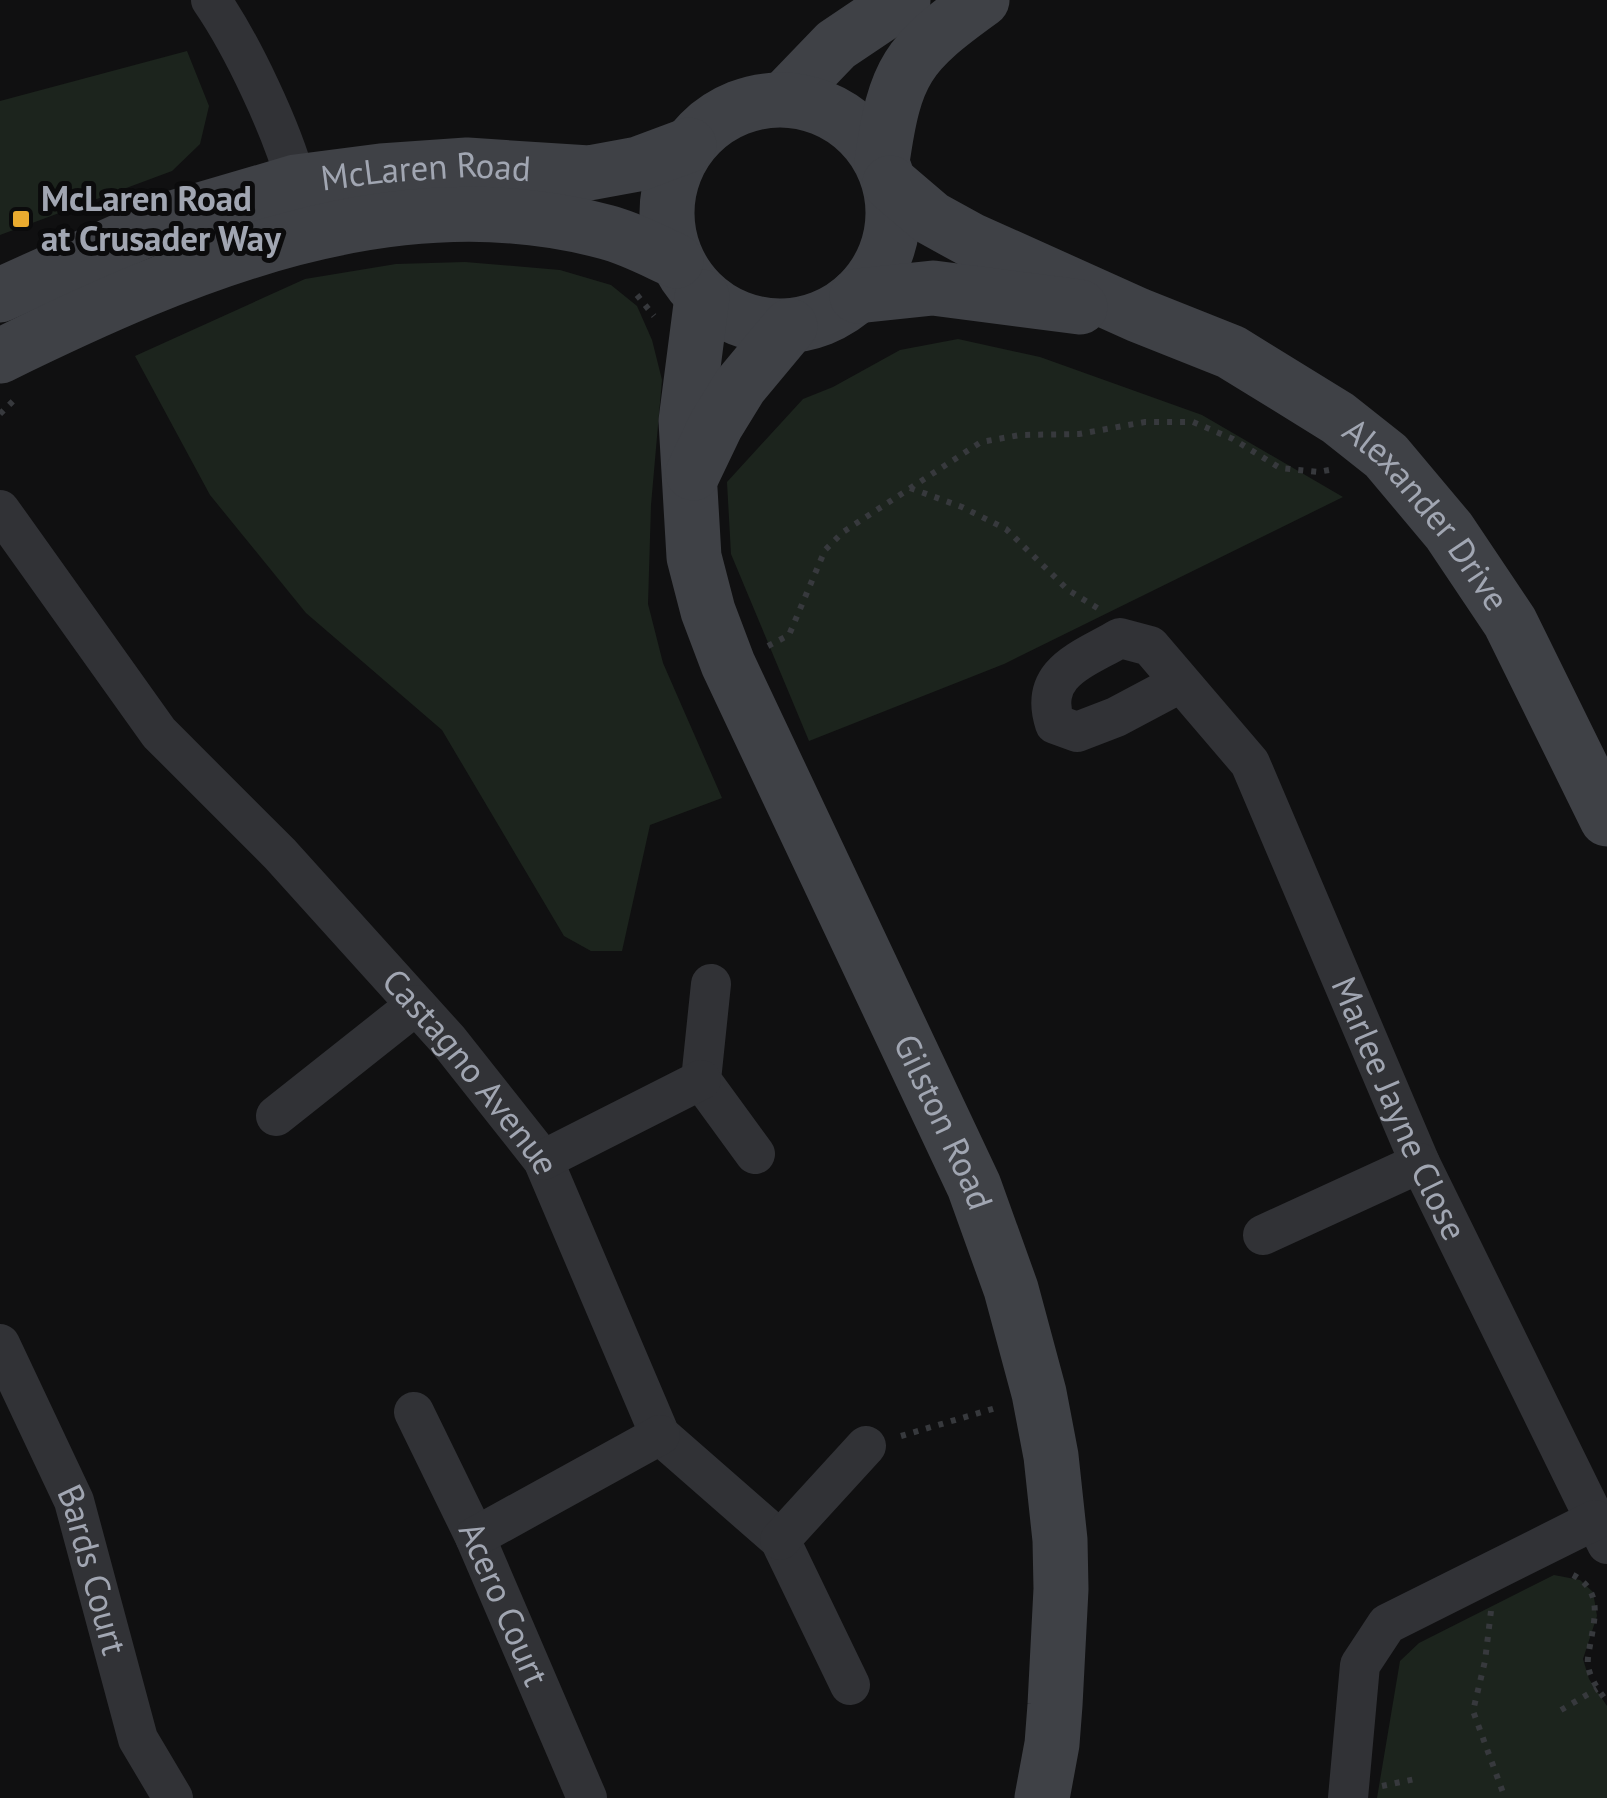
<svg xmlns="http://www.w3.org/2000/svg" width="1607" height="1798" font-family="'PT Sans',sans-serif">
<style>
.green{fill:#1c241d}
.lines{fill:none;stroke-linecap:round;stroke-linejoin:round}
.path{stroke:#37393d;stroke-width:6;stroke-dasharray:5 8;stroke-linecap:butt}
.street{stroke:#313236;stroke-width:40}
.secondary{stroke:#3f4146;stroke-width:55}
.poi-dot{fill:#eaab2f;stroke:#0b0b0c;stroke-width:4}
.labels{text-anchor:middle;stroke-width:10;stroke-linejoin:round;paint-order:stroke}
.street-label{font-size:35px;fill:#a1a6b2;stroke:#0b0b0c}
.poi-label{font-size:35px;font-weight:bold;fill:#a1a6b2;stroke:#0b0b0c;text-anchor:start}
</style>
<rect width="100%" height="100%" fill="#101011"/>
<g class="green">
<polygon points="187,51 209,106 200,144 172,171 0,235 0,101"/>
<polygon points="465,262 560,270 611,285 637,306 652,340 662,380 651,505 648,604 663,663 722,798 650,825 622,951 591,951 564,936 442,730 306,613 210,495 135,356 305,279 396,264"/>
<polygon points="958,339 1040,357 1202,415 1343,497 1004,664 809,741 731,554 727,482 803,399 833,387 900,350"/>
<polygon points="1554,1575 1580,1580 1593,1592 1597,1616 1583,1659 1589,1679 1607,1706 1607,1798 1377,1798 1400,1661 1419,1643"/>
</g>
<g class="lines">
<g class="path">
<polyline points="637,295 654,316"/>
<polyline points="0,414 17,397"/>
<polyline points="910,488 962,507 1006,529 1068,590 1099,609"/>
<polyline points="768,646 789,635 825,550 843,532 981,442 1020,435 1079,434 1145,422 1193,422 1233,439 1280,468 1318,472 1334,469"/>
<polyline points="901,1436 999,1407"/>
<path d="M1573,1575C1607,1593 1592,1625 1588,1658C1586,1674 1598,1689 1607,1702"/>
<polyline points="1491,1611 1485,1661 1473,1711 1505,1798"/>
<polyline points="1561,1710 1597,1689"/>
<polyline points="1382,1786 1415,1779"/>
</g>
<g class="street">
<path d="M211,0C242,45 282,129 296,182"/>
<path id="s1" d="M0,510L159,733L280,854L448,1040L543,1160L660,1435L780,1540L850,1685"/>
<path id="s2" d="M1180,683L1116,717L1077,732L1055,724C1038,672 1083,660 1120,638L1150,646L1250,763L1420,1163L1607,1544"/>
<polyline points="711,984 701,1080 755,1154"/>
<polyline points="276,1116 416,1005"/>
<polyline points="543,1160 701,1080"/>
<polyline points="1263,1235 1420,1163"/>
<path id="s3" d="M0,1344L74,1501L138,1739L173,1798"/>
<path id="s4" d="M414,1412L475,1537L587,1798"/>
<polyline points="475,1537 660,1435"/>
<polyline points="780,1540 866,1446"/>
<polyline points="1348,1798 1360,1665 1387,1624 1595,1520"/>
</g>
<g class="secondary">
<polyline points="784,99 836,45 903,0"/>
<circle cx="780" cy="213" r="113"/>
<path d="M882,162C895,70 907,54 982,0"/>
<path id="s5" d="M890,183L931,218L971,240L1138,315L1231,352L1338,418L1386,456L1449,531L1510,622L1607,819"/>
<path id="s6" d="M0,295L170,219L296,182L381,171L467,165L589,173L638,164L689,145"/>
<polyline points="857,296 933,288 1080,307"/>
<path id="s7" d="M702,297L686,421L694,557L708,611L728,664L974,1186L1011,1289L1039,1393L1051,1456L1060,1540L1061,1589L1055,1705L1052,1744L1042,1798"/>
<path d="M0,356C186,265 395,175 606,232C630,238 654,251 676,261"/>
<polyline points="693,473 716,425 740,386 790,326"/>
</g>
</g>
<rect class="poi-dot" x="11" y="209" width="20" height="20" rx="5"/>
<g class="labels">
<g class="street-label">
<text dy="12" stroke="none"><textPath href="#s6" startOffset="448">McLaren Road</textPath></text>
<text dy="12" stroke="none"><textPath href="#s5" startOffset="640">Alexander Drive</textPath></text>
<text dy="12" stroke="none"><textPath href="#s1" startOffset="735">Castagno Avenue</textPath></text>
<text dy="12" stroke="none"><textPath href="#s2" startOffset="820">Marlee Jayne Close</textPath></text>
<text dy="12" stroke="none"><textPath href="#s7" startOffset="880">Gilston Road</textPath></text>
<text dy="12" stroke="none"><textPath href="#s3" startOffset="245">Bards Court</textPath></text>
<text dy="12" stroke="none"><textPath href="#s4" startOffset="212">Acero Court</textPath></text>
</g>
<g class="poi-label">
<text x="41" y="211">McLaren Road<tspan x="41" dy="40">at Crusader Way</tspan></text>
</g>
</g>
</svg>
